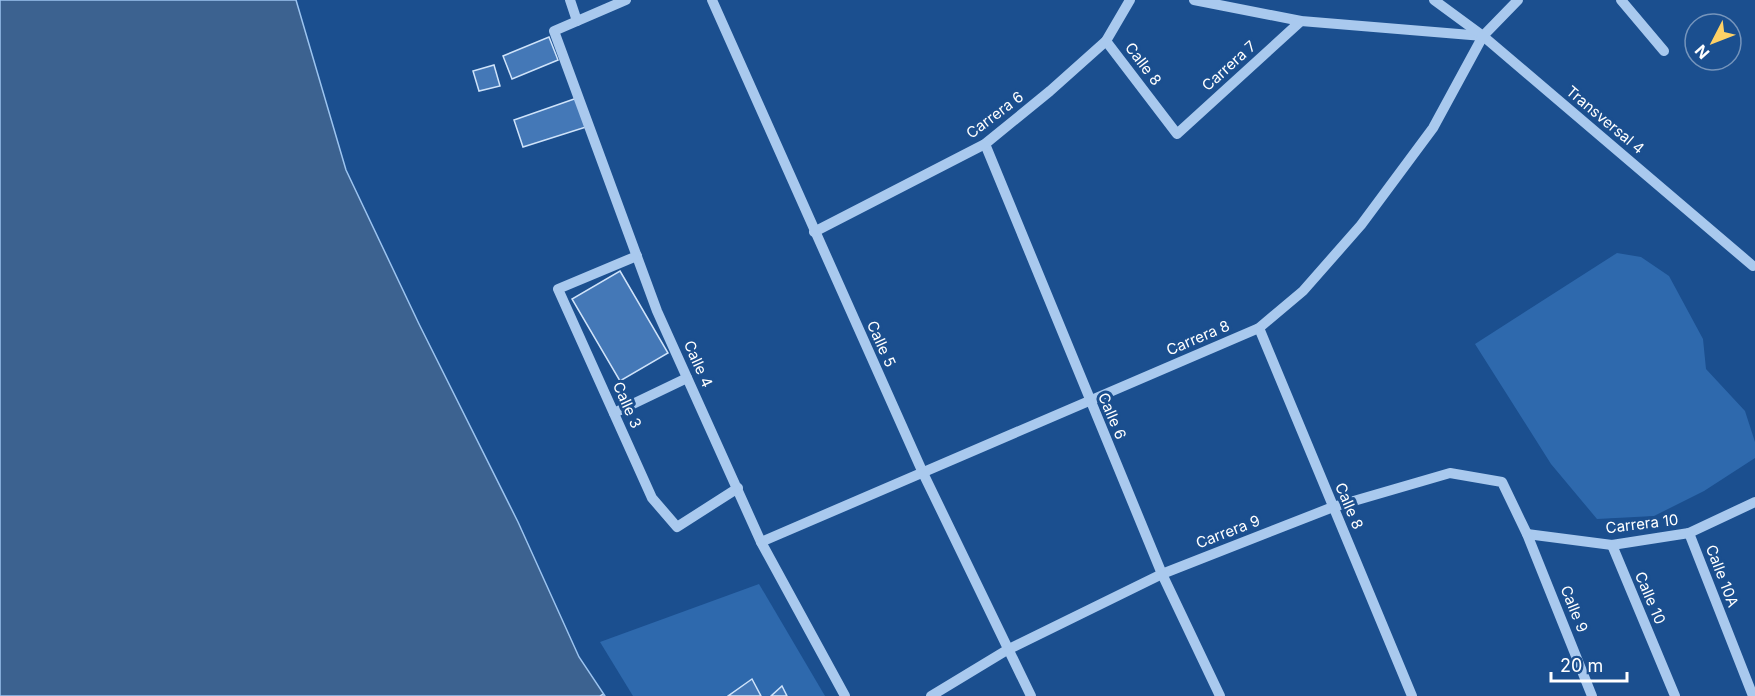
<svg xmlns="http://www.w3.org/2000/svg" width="1755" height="696" font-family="Inter,sans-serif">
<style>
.green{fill:#2e69ad}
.water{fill:#3c6290;stroke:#9cc4f0;stroke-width:1.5}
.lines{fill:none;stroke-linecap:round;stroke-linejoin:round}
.ferry{stroke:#b5d3f5;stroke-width:1.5;stroke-dasharray:8 6;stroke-linecap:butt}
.building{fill:#4478b7;stroke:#cfe3fa;stroke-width:1.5}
.minor{stroke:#a9c9ee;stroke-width:10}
.labels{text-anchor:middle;stroke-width:6;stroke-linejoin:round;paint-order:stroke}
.street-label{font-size:15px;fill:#fff;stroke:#1b4f8f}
</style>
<rect width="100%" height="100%" fill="#1b4f8f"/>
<g class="green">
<polygon points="1617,253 1641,257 1669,276 1703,339 1706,369 1745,411 1755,442 1755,458 1704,491 1654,516 1597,519 1551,464 1475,344"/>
<polygon points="759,584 825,696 633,696 600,642"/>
</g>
<polygon class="water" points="0,0 296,0 346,170 419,324 518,522 579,657 605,696 0,696"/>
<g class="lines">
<polyline class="ferry" points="600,696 603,694"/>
</g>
<g class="building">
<polygon points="549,37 558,60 512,79 503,56"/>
<polygon points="494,65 500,86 479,91 473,71"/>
<polygon points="577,98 586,127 523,147 514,120"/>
<polygon points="620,271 668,353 620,381 572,299"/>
<polygon points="752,679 761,696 728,696"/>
<polygon points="782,686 787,696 771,696"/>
</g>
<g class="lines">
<g class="minor">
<polyline points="570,0 577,21"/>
<polyline points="626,0 554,31 657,311 761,542 845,696"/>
<polyline points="712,0 923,473 1031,696"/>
<polyline points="1194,0 1301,21 1483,36"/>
<polyline points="1434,0 1483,36 1753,266"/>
<polyline points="1621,0 1664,51"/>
<polyline points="1106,41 1177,134 1301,21"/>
<polyline points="985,144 1162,574 1220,696"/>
<polyline points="814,232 985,144 1050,91 1106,41 1130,0"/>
<polyline points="637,256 558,289 652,498 677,527 738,488"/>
<polyline points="1259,328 1412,696"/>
<polyline points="614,413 687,378"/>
<polyline points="1689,533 1753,696"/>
<polyline points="1527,534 1612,545 1689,533 1755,502"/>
<polyline points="761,542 1259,328 1303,291 1361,225 1433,128 1483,36 1518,0"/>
<polyline points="1612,545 1675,696"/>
<polyline points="931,696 1007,650 1162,574 1333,507 1450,473 1502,482 1527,534 1592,696"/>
</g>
</g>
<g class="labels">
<g class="street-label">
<text transform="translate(1143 64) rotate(53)" y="5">Calle 8</text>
<text transform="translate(1229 66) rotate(-42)" y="5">Carrera 7</text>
<text transform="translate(995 115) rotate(-37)" y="5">Carrera 6</text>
<text transform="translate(1605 120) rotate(40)" y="5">Transversal 4</text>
<text transform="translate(1198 338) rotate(-23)" y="5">Carrera 8</text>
<text transform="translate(881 344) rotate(66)" y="5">Calle 5</text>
<text transform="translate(698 364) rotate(66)" y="5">Calle 4</text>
<text transform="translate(627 405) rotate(66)" y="5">Calle 3</text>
<text transform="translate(1112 416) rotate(67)" y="5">Calle 6</text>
<text transform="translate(1349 506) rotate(67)" y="5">Calle 8</text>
<text transform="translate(1642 524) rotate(-7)" y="5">Carrera 10</text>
<text transform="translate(1228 532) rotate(-21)" y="5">Carrera 9</text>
<text transform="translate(1722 576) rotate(69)" y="5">Calle 10A</text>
<text transform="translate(1650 598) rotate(67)" y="5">Calle 10</text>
<text transform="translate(1574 609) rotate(68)" y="5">Calle 9</text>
</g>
</g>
<g transform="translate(1713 42) rotate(228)"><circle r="28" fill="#1b4f8f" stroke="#7695bc" stroke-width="1.5"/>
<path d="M0-4.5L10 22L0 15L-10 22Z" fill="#ffd166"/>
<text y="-9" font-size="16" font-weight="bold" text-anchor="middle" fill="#ffffff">N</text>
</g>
<path d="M1551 672v9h76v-9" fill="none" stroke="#ffffff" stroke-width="3"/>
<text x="1560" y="672" font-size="18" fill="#ffffff" stroke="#1b4f8f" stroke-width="4.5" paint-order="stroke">20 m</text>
</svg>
